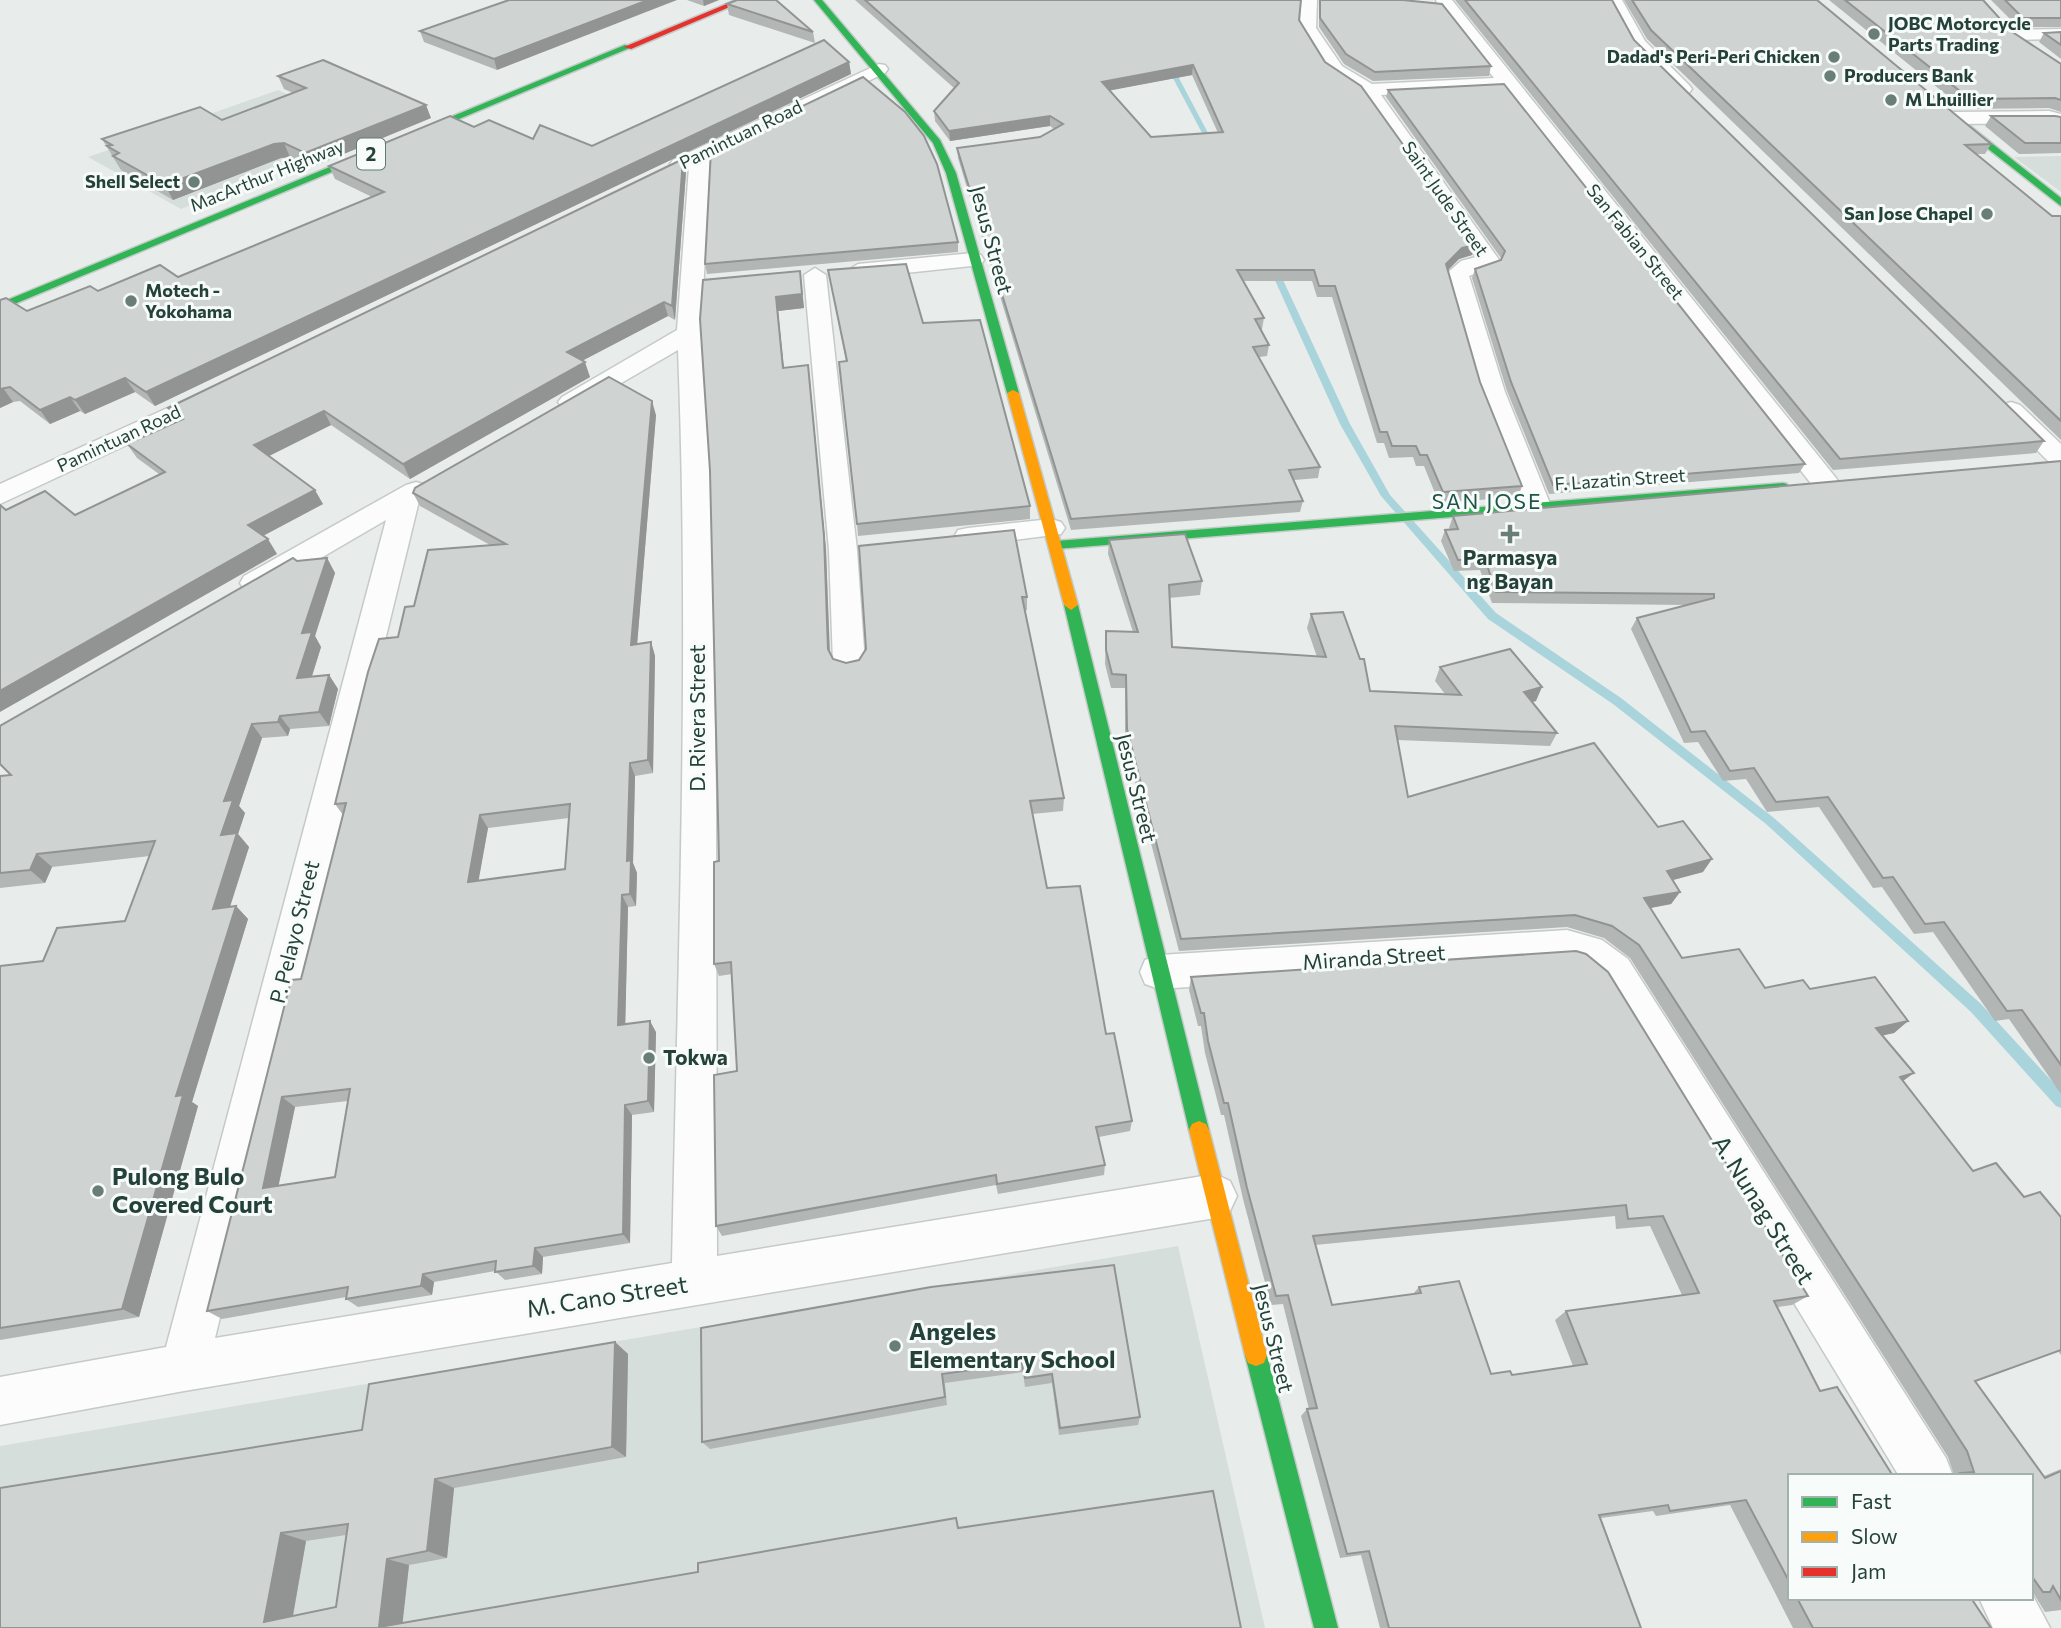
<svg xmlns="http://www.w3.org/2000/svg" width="2061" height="1628" font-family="Commissioner,sans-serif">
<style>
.built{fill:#d6dedb}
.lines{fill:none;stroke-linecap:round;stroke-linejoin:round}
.stream{fill:#a9d4db;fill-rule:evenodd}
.street-casing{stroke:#c5cac8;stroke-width:3}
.fast-casing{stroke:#c3cbc8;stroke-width:3}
.slow-casing{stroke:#c3cbc8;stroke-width:3}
.jam-casing{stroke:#c3cbc8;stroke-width:3}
.street{fill:#fcfcfc;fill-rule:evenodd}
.fast{fill:#30b455;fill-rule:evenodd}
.slow{fill:#ff9f0a;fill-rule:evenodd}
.jam{fill:#e5322d;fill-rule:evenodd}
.wall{fill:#b2b6b5;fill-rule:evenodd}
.shaded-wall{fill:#919493}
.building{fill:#cfd4d2;stroke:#919493;stroke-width:2;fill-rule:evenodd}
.poi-dot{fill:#697e78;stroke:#f7fbf9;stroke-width:2.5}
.labels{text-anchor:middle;stroke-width:6;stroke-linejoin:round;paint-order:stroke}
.far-poi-label{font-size:18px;font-weight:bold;fill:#24423a;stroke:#f7fbf9;text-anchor:start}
.far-street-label{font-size:18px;fill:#24423a;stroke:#f7fbf9}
.shield{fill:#f7fbf9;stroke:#637a73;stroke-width:2}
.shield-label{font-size:19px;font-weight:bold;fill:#24423a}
.street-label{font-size:21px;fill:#24423a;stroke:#f7fbf9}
.far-quarter-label{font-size:21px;letter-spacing:2px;fill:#1f5548;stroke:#f7fbf9}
.poi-label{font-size:21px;font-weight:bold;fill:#24423a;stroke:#f7fbf9}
.near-poi-label{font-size:24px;font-weight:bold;fill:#24423a;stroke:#f7fbf9;text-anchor:start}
.near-street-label{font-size:24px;fill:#24423a;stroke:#f7fbf9}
</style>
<rect width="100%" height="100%" fill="#e8edeb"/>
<g class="built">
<polygon points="278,90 374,133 181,209 88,157"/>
<polygon points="2061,156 2061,192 2014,157"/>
<polygon points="1178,1246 1265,1628 0,1628 0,1446"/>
</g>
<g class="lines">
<g class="stream">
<polygon points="1169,63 1172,65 1216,148 1215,149 1210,148 1166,65"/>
<polygon points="1270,265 1277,267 1350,424 1390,495 1496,613 1621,698 1774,818 1981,1004 2061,1091 2061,1108 2056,1106 1971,1012 1766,824 1613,704 1488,619 1381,496 1340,424 1269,267"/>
</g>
<defs>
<g id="street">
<polygon points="1301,0 1317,0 1316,28 1342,66 1372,84 1494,78 1440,11 1436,0 1452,0 1836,478 1840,484 1836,490 1826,492 1816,490 1503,89 1381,95 1500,261 1497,266 1469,276 1505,392 1551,506 1547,512 1537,515 1527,512 1479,392 1446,274 1461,261 1476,257 1361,94 1326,70 1300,28"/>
<polygon points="1606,0 1622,0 1645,41 1689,85 1692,89 1689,93 1677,93 1632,48"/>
<polygon points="2061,29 2061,39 2013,40 2004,35 2013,30"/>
<path d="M879,64L885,65L888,69L885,73L710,157L701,333L711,485L716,793L717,1256L1215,1174L1230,1181L1237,1196L1230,1211L1215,1218L184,1391L0,1425V1377L166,1347L386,520L266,590L255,593L244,590L240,583L244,576L406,485L416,482L426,485L430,491L419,501L215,1338L672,1263C678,959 690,654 678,350L580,407H562L558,402L562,397L677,330L689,167L673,168L670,164L673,160Z"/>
<polygon points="2049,111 2061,114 2061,126 2049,123 1954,124 1944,118 1954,112"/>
<polygon points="973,253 981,255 984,260 981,265 858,278 847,271 858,264"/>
<polygon points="815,268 826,275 857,550 865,663 860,671 849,674 838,671 833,663 829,550 804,275"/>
<polygon points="216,386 225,389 229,394 225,399 0,504 0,484"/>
<polygon points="2011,402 2020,405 2061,444 2061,467 2052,465 2002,415 1998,410 2002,405"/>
<polygon points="1051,519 1061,522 1065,528 1061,534 968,546 958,544 954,537 958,530 968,528"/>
<polygon points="1567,930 1602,940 1628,959 1946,1458 1953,1476 1899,1476 1600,983 1578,965 1567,962 1159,989 1145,984 1140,972 1145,960 1159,955"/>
<polygon points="2031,1592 2050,1628 1993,1628 1979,1598 2031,1598"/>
</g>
<g id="fast">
<polygon points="814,0 822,0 940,140 956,173 1019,393 1017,395 1007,393 946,173 933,143"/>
<polygon points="625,45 632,47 0,310 0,303"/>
<polygon points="1945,111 1951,111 2061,198 2061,206 1945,115"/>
<polygon points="1783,483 1787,484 1787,490 1056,549 1050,545 1056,541"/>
<polygon points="1071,600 1078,605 1209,1130 1206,1136 1199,1139 1192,1136 1189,1130 1064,605"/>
<polygon points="1256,1344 1264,1347 1267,1355 1338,1628 1314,1628 1245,1355 1248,1347"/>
</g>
<g id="slow">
<polygon points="1013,390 1019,393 1078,605 1071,610 1064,605 1007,393"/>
<polygon points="1199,1121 1206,1124 1209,1130 1267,1355 1264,1363 1256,1366 1248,1363 1245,1355 1189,1130 1192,1124"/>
</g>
<polygon id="jam" points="736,0 746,0 631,49 624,47"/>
</defs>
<use href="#street" class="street-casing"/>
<use href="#fast" class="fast-casing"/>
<use href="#slow" class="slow-casing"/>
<use href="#jam" class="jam-casing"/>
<use href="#street" class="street"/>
<use href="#fast" class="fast"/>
<use href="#slow" class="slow"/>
<use href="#jam" class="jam"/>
</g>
<g class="wall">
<polygon points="509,0 497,70 424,42 420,31"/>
<polygon points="687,0 719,0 704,6"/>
<path d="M855,0H1301L1299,20L1325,62L1472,255L1459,259L1448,270L1480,382L1522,486L1518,497L1439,503L1424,466H1416L1413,457L1389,458L1384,443H1377L1332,297H1317L1312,281H1243L1264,318L1262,329H1260L1269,345L1267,356L1259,357L1320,467L1318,478L1294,480L1303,501L1300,512L1071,530L958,158L957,148L1040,137L1054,129L1050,126L950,141L935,121L934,111L954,88ZM1192,75L1218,133L1151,137L1110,90Z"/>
<polygon points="1319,0 1403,0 1491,66 1489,76 1373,81 1344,64 1319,27"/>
<polygon points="1455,0 1612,0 1634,40 2044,441 2036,453 1833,470"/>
<polygon points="1624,0 1817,0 1991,144 1985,154 1977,154 2052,216 2061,216 2061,440 1647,39"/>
<polygon points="1829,0 1983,0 2011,31 2061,64 2061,112 2049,108 1964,109"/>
<polygon points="1991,0 2061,0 2061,27 2018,27"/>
<polygon points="727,4 813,32 815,43 729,15"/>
<polygon points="2061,32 2061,59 2039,42 2044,33"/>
<polygon points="849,62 851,74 155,406 135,392 85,414 80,411 50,424 20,401 13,402 0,408 0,300 27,311 98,291 178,277 372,197 335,179 329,166 474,127 533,139 592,146"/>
<polygon points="278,76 431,118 312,167 290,157 281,158 173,200 121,170 102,139 222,120 293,93 284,89"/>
<polygon points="1388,90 1805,464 1799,473 1549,494 1507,391 1472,278 1475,269 1501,260 1501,258 1386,97"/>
<polygon points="1991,116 2061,117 2061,153 2019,154 1985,126"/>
<polygon points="683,159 686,172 675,320 668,316 582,361 590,377 410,479 331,425 269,456 323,504 263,536 277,554 6,510 75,515 159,474 137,458 127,444 177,422 168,408"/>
<polygon points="958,242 958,252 707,274 705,264"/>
<polygon points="828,270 923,323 1030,506 1030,519 858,536 857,524 846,361"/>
<polygon points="800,271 804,308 778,311 784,368 808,365 810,379 826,550 830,653 833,659 846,663 859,660 866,649 859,546 1027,597 1027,610 1025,611 1064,798 1063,811 1032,814 1047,888 1106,1034 1132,1121 1130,1131 1099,1137 1105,1165 1104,1175 998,1194 996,1185 722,1236 716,1226 737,1071 732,974 719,976 714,964 719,861 710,471 700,319"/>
<path d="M656,415L637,644L651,642L655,656L653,773L635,776L633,863L637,873L636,906L628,907L625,1024L656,1032L654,1112L632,1115L630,1243L543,1257L542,1274L505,1280L495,1271L434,1282L432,1295L358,1307L346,1299V1297L222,1319L207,1311L301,979L343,815L335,804L398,637L414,606L490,545L420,506L413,493ZM569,818L565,869L478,881L488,828ZM348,1101L335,1177L278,1186L295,1107Z"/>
<polygon points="2061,461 2061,1094 2009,1019 1995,1021 1933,932 1914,934 1882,887 1873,888 1819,807 1767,812 1746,779 1723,781 1698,742 1684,743 1631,629 1637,618 1689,605 1492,603 1480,570 1454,571 1441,541 1445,530 1450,529 1449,528 1453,516"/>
<polygon points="1109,540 1202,581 1200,595 1169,598 1172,647 1317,657 1307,628 1311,614 1370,691 1445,694 1435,681 1440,667 1536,701 1532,702 1557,733 1550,746 1397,740 1408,797 1658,827 1703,872 1673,880 1680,892 1671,904 1650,908 1682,958 1765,988 1810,989 1908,1021 1894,1033 1882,1035 1903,1081 1973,1171 2061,1217 2061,1355 2058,1351 1975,1382 2044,1476 2061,1469 2061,1610 2045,1612 2034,1594 2031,1595 2031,1476 1952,1476 1954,1475 1948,1457 1630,958 1604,938 1567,927 1179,951 1125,743 1125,688 1111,688 1105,664 1106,631 1133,632 1108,554"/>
<polygon points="327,558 335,573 315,636 321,647 312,676 329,675 338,689 329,726 290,729 288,736 262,738 239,806 245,813 238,834 249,847 230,907 236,906 248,919 192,1102 198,1106 139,1317 0,1340 0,966 43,961 125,921 150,856 52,867 45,883 0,888 0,776 11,775 297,561"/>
<path d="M1576,951L1808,1296L1792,1305L1778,1307L1790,1476V1598H1971L1991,1628H1793L1730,1505L1656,1516L1653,1511L1601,1518L1641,1628H1380L1361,1555L1340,1558L1301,1416L1307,1409H1309L1283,1304L1271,1305L1243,1199L1224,1115H1221L1205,1053L1201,1026H1198L1189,990L1191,977ZM1615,1216L1616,1229L1650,1226L1682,1295L1566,1311L1555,1320L1573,1366L1512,1375L1491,1374L1419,1287L1413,1294L1332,1305L1315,1245Z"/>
<polygon points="931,1287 1140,1417 1138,1425 1059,1435 1052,1383 1025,1387 1023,1372 945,1383 947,1405 710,1449 702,1442"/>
<path d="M615,1342L628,1354L626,1457L454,1488L447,1558L409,1565L402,1623L698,1572L956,1518L959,1528L1241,1628H0L362,1430ZM346,1535L336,1607L293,1616L306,1541Z"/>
</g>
<g class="shaded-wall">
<polygon points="648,0 677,0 497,70 494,59"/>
<polygon points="703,0 719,0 704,6"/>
<polygon points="849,62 851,74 155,406 146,392"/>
<polygon points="1193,65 1192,75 1102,92 1102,82"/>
<polygon points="426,105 431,118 312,167 305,153"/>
<polygon points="1050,116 1050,126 950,141 949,131"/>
<polygon points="284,143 290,157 281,158 173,200 165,185 274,144"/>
<polygon points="683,159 686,172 675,320 672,306"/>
<polygon points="1475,245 1472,255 1459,259 1443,275 1446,264 1462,248"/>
<polygon points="800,271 804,308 778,311 785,382 783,368 776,297"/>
<polygon points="664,302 668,316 572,366 567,352"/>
<polygon points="585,362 590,377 410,479 403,464"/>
<polygon points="808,365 826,550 830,663 828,649"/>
<polygon points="125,378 135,392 85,414 75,400"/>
<polygon points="3,388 13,402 0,408 0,389"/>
<polygon points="70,397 80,411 50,424 40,410"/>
<polygon points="652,401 656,415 636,658 631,645"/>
<polygon points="324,411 331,425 263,459 254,445"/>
<polygon points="315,490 323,504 257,539 248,525"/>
<polygon points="268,539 277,554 0,712 0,691"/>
<polygon points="327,558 335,573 315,636 321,647 307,692 297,678 302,633"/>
<polygon points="651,642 655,656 653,773 648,760"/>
<polygon points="329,675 338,689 329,726 319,712"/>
<polygon points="1542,687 1536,701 1518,706 1524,692"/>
<polygon points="280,716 290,729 288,736 278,722"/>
<polygon points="252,724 262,738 239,806 245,813 238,834 249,847 225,922 213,909 224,801"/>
<polygon points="630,763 635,776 633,863 637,873 636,906 630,894 627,861"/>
<polygon points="480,815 488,828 476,895 468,882"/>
<polygon points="37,854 52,867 45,883 30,870"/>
<polygon points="1712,859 1703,872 1658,884 1667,871"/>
<polygon points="1680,892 1671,904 1635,911 1644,898"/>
<polygon points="622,895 628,907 625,1037 618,1025"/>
<polygon points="236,906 248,919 192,1102 198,1106 139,1317 122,1309 176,1096"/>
<polygon points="650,1021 656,1032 654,1112 648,1101"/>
<polygon points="1908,1021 1894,1033 1863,1040 1876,1028"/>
<polygon points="1914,1073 1899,1084 1900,1077"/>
<polygon points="282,1097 295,1107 276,1198 263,1188"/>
<polygon points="625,1105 632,1115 630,1243 623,1234"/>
<polygon points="535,1248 543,1257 542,1274 533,1266"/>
<polygon points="423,1274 434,1282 432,1295 421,1286"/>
<polygon points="615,1342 628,1354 626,1457 612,1447"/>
<polygon points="435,1479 454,1488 447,1558 427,1551"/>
<polygon points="281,1533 306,1541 291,1626 264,1622"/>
<polygon points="387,1559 409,1565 402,1628 379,1627"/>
</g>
<g class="building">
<polygon points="509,0 648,0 494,59 420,31"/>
<polygon points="737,0 776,0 813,32 727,4"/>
<path d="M865,0H1301L1299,20L1325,62L1361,86L1475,245L1462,248L1446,264L1480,382L1522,486L1443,492L1427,455H1420L1416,446H1392L1387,432H1380L1335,286H1319L1314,270H1237L1264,318L1255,319L1269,345L1253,347L1320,467L1289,470L1303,501L1071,519L957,148L1040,137L1063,124L1050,116L949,131L934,111L959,83ZM1193,65L1223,132L1151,137L1102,82Z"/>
<polygon points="1320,0 1403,0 1442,4 1491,66 1375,72 1346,54 1320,18"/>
<polygon points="1465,0 1612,0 1634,40 2044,441 1840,459"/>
<polygon points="1632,0 1817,0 1991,144 1965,145 2052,216 2061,216 2061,421 1651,30"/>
<polygon points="1845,0 1983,0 2011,31 2061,64 2061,100 2055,98 1970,99"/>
<polygon points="2005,0 2061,0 2061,18 2023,18"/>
<polygon points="2061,32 2061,45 2044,33"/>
<polygon points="824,40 849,62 146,392 125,378 75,400 70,397 40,410 10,387 0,389 0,300 6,298 27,311 90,286 98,291 160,265 178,277 384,192 329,166 450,116 474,127 489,120 533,139 540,125 592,146"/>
<polygon points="323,60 426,105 305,153 284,143 274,144 165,185 113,156 119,153 107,146 112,145 102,139 200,107 222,120 306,88 278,76"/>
<polygon points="863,77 905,112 924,136 937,164 958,242 705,264 711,150"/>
<polygon points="1504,84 1805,464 1553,485 1511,382 1475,269 1501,260 1505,251 1388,90"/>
<polygon points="1991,116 2055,116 2061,117 2061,143 2025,143"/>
<polygon points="683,159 672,306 664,302 567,352 585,362 403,464 324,411 254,445 315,490 248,525 268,539 0,691 0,505 6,510 45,491 75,515 165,472 127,444 183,419 168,408"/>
<polygon points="906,264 923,323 980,320 1030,506 857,524 839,362 847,361 828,270"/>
<polygon points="800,271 802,294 776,297 783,368 808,365 824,536 828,649 833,659 846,663 859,660 866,649 859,546 1014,530 1027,597 1022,597 1064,798 1030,801 1047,888 1080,886 1106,1034 1114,1033 1132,1121 1096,1127 1105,1165 997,1184 996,1175 716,1226 714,1075 737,1071 731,962 714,964 714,862 719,861 710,471 700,319 703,280"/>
<path d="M609,377L652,401L631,645L651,642L648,760L630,763L627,861L631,860L630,894L622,895L618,1025L650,1021L648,1101L625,1105L623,1234L535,1248L533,1266L495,1272L496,1261L423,1274L421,1286L346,1299L348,1287L207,1311L291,980L301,979L346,803L335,804L368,672L379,639L398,637L405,607L414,606L428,550L506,544L413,493L415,488ZM570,804L565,869L468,882L480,815ZM350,1089L335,1177L263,1188L282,1097Z"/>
<polygon points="2061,461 2061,1065 2022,1010 2007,1011 1944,922 1925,924 1893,877 1883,878 1828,797 1776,802 1754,768 1730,771 1705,731 1691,732 1637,618 1714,598 1714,594 1496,592 1485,559 1458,560 1445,530 1458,529 1453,516"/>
<polygon points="1185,534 1202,581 1169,585 1172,647 1326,657 1311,614 1343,612 1360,659 1364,659 1370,691 1461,695 1440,667 1510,649 1542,687 1524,692 1557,733 1395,726 1408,797 1594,743 1658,827 1683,821 1712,859 1667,871 1680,892 1644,898 1682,958 1739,949 1765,988 1803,980 1810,989 1875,977 1908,1021 1876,1028 1914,1073 1900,1077 1973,1171 1996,1163 2024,1197 2040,1192 2061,1217 2061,1350 1975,1381 2045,1478 2061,1471 2061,1600 2053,1586 2050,1592 2043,1592 2031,1575 2031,1476 1962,1476 1960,1473 1974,1472 1967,1451 1639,945 1612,926 1575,915 1181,939 1127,729 1126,675 1112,674 1106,650 1106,631 1138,632 1109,540"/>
<polygon points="293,558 297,561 327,558 302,633 312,632 297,678 329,675 319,712 280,716 278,722 252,724 224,801 233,800 221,835 237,833 213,909 236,906 176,1096 183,1095 122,1309 0,1328 0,966 43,961 57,928 125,921 155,841 37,854 30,870 0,873 0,776 11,775 0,764 0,726"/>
<path d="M1576,951L1586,954L1608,972L1808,1296L1774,1301L1820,1391L1837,1387L1893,1476H1790V1583L1746,1500L1670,1511L1668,1505L1599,1515L1641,1628H1389L1369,1551L1347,1554L1307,1409L1317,1408L1288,1295L1276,1296L1247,1188L1228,1103H1224L1208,1041L1204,1013H1201L1191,977ZM1626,1205L1628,1219L1663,1216L1699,1293L1566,1311L1587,1364L1512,1375L1510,1371L1491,1374L1459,1281L1419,1287L1421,1293L1332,1305L1313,1236Z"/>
<polygon points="1114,1265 1140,1417 1060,1428 1052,1374 1025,1378 1022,1363 942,1374 945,1397 702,1442 701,1328 931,1287"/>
<path d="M615,1342L612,1447L435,1479L427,1551L387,1559L379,1627L698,1572V1563L956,1518L958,1528L1213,1491L1241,1628H0V1488L362,1430L369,1384ZM348,1524L336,1607L264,1622L281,1533Z"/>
<polygon points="1797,1598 1971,1598 1991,1628 1813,1628"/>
</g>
<g class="poi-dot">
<circle cx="1874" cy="34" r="7"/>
<circle cx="1834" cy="57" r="7"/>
<circle cx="1830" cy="76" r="7"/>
<circle cx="1891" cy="100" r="7"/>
<circle cx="194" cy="182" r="7"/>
<circle cx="1987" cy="214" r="7"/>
<circle cx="131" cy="301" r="7"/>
<path d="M1506.5 523.5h7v7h7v7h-7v7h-7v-7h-7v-7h7z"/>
<circle cx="649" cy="1058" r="7"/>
<circle cx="98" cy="1191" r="7"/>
<circle cx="895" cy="1346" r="7"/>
</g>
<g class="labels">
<g class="far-poi-label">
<text x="1888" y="30">JOBC Motorcycle<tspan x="1888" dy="21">Parts Trading</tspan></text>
<text x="1820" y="63" text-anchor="end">Dadad's Peri-Peri Chicken</text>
<text x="1844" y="82">Producers Bank</text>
<text x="1905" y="106">M Lhuillier</text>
<text x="180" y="188" text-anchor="end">Shell Select</text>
<text x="1973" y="220" text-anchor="end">San Jose Chapel</text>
<text x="145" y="297">Motech -<tspan x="145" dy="21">Yokohama</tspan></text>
</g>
<g class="far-street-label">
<text transform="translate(741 135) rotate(-26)" y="6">Pamintuan Road</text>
<text transform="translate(267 176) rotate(-22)" y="6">MacArthur Highway</text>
<text transform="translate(1445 199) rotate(55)" y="6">Saint Jude Street</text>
<text transform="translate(1635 242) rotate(51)" y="6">San Fabian Street</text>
<text transform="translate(119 439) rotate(-25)" y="6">Pamintuan Road</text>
<text transform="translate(1620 480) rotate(-4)" y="6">F. Lazatin Street</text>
</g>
<rect class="shield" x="357" y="138.5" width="28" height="31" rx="5"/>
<g class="shield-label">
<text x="371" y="161">2</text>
</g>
<g class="street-label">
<text transform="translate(991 240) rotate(75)" y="7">Jesus Street</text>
<text transform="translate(698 718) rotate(-90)" y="7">D. Rivera Street</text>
<text transform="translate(1136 788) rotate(76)" y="7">Jesus Street</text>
<text transform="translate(295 932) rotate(-76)" y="7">P. Pelayo Street</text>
<text transform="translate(1374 958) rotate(-4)" y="7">Miranda Street</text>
<text transform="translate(1273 1338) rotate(76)" y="7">Jesus Street</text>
</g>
<g class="far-quarter-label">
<text x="1487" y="509">SAN JOSE</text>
</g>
<g class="poi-label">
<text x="1510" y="565">Parmasya<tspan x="1510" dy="24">ng Bayan</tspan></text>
<text x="663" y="1065" text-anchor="start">Tokwa</text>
</g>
<g class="near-poi-label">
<text x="112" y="1185">Pulong Bulo<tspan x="112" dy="28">Covered Court</tspan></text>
<text x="909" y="1340">Angeles<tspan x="909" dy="28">Elementary School</tspan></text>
</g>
<g class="near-street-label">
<text transform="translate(1763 1210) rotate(58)" y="8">A. Nunag Street</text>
<text transform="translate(607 1297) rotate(-9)" y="8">M. Cano Street</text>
</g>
</g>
<rect x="1788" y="1474" width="245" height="126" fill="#f7fbf9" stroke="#a3b1ad" stroke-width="2"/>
<rect x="1802" y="1497" width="35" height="10" fill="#30b455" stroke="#a3b1ad" stroke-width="2"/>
<text x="1851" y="1509" font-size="21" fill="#24423a">Fast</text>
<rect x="1802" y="1532" width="35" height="10" fill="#ff9f0a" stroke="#a3b1ad" stroke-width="2"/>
<text x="1851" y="1544" font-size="21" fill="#24423a">Slow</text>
<rect x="1802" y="1567" width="35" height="10" fill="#e5322d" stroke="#a3b1ad" stroke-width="2"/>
<text x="1851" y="1579" font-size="21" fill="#24423a">Jam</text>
</svg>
